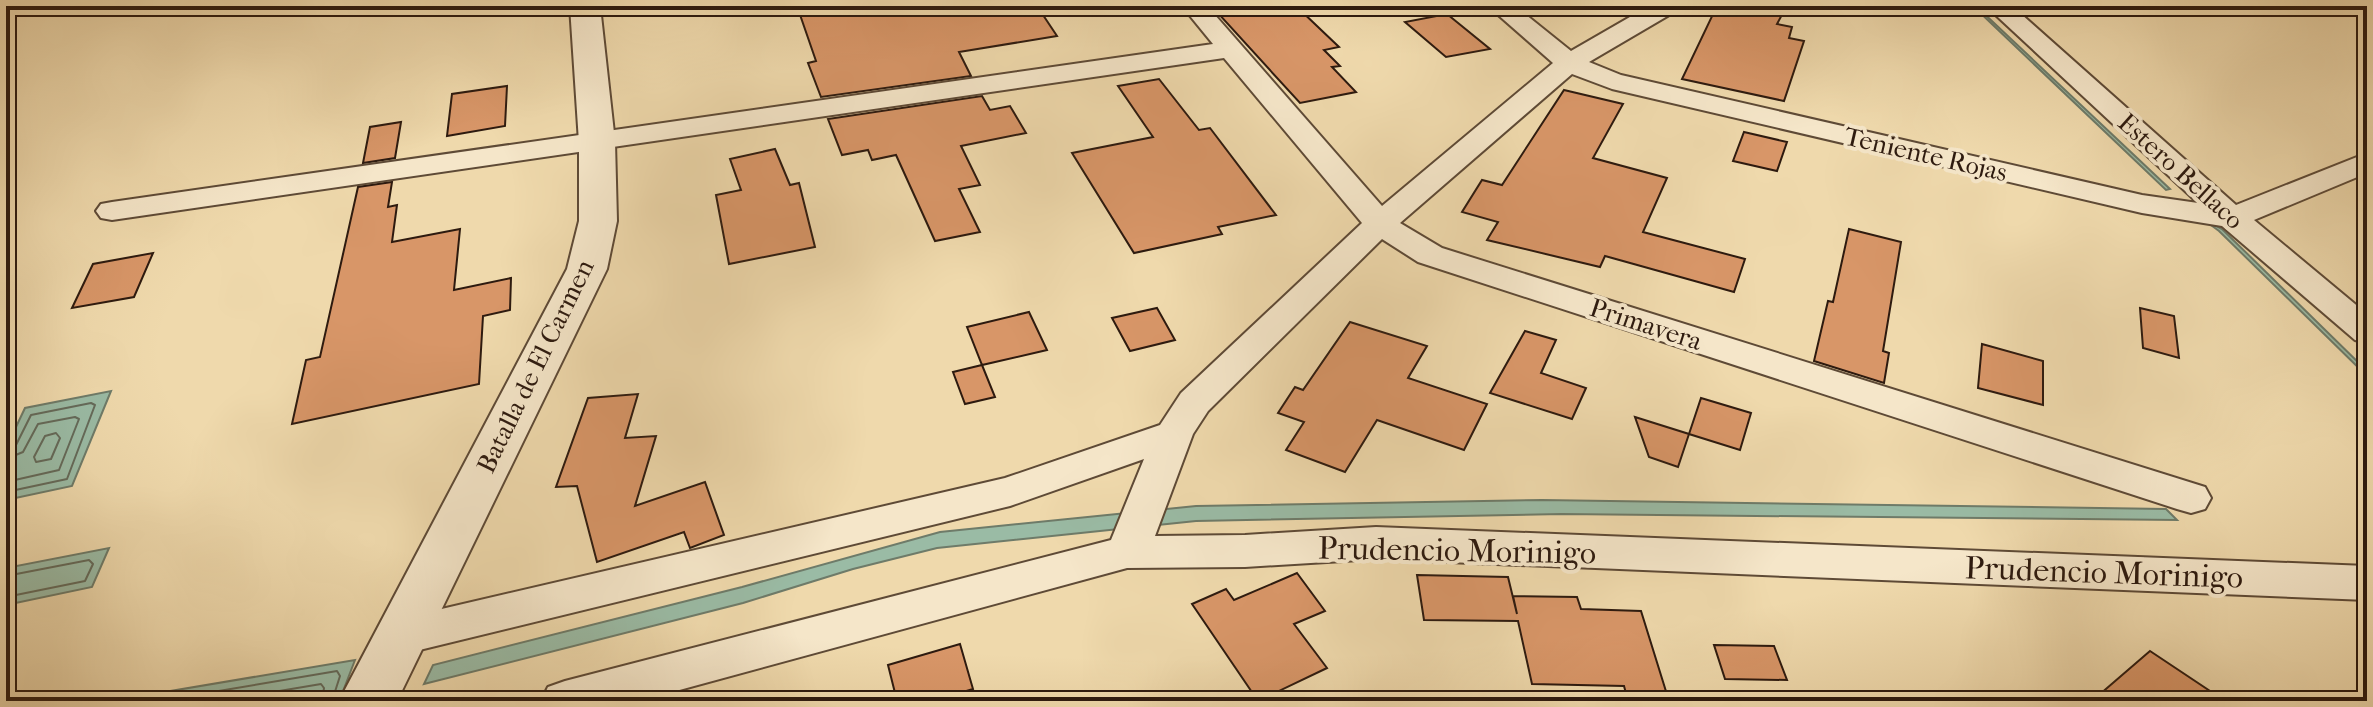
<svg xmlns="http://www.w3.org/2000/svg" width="2373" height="707" font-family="'IM FELL French Canon',serif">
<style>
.water{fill:#9abba5;stroke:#6e7b69;stroke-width:2}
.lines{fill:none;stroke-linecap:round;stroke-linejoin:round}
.shore{stroke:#646a5a;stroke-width:2}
.building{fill:#d89668;stroke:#2d1a0f;stroke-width:2}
.minor-casing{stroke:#5e4a36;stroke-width:4}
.tertiary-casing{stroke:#5e4a36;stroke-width:4}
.minor{fill:#f5e6c9;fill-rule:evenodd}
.tertiary{fill:#f5e6c9;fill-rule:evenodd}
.labels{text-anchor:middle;stroke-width:8;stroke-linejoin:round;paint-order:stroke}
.street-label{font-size:26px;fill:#2d1a0f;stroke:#f5e6c9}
.near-street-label{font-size:32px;fill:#2d1a0f;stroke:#f5e6c9}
</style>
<rect width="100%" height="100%" fill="#efd9ac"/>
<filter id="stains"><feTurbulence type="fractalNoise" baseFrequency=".0025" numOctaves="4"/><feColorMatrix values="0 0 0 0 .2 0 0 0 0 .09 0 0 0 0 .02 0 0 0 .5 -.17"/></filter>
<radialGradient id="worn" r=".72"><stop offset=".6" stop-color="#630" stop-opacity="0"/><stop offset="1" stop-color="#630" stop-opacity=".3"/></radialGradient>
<g class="water">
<polygon points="1973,6 1976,6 2170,189 2166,190"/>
<polygon points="2200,217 2222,229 2367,371 2367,376 2219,231"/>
<polygon points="111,391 72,486 6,500 6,448 25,408"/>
<polygon points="1542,500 2166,509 2177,520 1562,514 1196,521 937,548 853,569 743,603 424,684 433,665 742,587 940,532 1196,506"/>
<polygon points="109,548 92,587 6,605 6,568"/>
<polygon points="355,660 340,699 111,701"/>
</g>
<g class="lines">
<g class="shore">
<polygon points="56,433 60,438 51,459 36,462 34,457 45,436"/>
<polyline points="6,449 16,445 31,415 91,403 95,405 67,479 6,492"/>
<polyline points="6,459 23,452 38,424 75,417 79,419 59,470 6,482"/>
<polyline points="6,576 89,560 93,564 85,581 6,597"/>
<polyline points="159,701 337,671 340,676 332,701"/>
<polyline points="220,701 321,684 324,688 322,701"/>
</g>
</g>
<g class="building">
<polygon points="797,6 844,6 846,10 870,6 1037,6 1057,36 959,52 971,76 821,97 808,63 816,61"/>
<polygon points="1246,6 1296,6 1339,47 1324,50 1340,66 1332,67 1356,92 1300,103 1216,11"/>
<polygon points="1725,6 1761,6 1784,11 1777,24 1792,27 1789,38 1804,41 1784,101 1682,79 1714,12 1720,13"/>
<polygon points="1447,14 1490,49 1446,57 1405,22"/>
<polygon points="1159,79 1199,130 1210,128 1276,215 1218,227 1222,234 1134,253 1072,153 1153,137 1118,86"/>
<polygon points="507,86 505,126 447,136 452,94"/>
<polygon points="1564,90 1623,104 1593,158 1667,178 1643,232 1745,259 1734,292 1605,256 1600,267 1487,240 1498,222 1462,212 1482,180 1502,185"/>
<polygon points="982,96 990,110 1010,106 1026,133 961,146 980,185 959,189 980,232 935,241 896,155 872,160 868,150 842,155 828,119"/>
<polygon points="401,122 395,158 363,163 370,127"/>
<polygon points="1744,132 1787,142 1777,171 1733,161"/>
<polygon points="775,149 790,185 799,183 815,247 729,264 716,195 741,190 730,159"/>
<polygon points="392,182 388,207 397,205 392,242 460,229 454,290 511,278 510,310 483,316 479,384 292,424 306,360 320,357 358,187"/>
<polygon points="1849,229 1901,242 1883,351 1889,353 1884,383 1814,361 1828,301 1833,302"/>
<polygon points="153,253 134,297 72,308 93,264"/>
<polygon points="1157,308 1175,340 1130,351 1112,318"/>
<polygon points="2140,308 2174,316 2179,358 2143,348"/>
<polygon points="1029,312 1047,350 982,365 967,327"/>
<polygon points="1350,322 1427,346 1408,378 1487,404 1464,450 1377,420 1345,472 1286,450 1304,422 1278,413 1295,387 1303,390"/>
<polygon points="1525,331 1556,340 1541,373 1586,388 1572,419 1490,393"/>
<polygon points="1982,344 2043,361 2043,405 1978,388"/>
<polygon points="982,365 995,397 965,404 953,372"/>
<polygon points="638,394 625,438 656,436 635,506 705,482 724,535 690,548 684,532 597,562 577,486 556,487 588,398"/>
<polygon points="1701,398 1751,413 1740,450 1689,434"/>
<polygon points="1635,417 1689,434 1678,467 1649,457"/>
<polygon points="1297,573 1325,611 1294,624 1327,668 1258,701 1192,604 1226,589 1234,600"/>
<polygon points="1417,575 1508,577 1517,614 1513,596 1577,597 1581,609 1641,611 1669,701 1628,701 1624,686 1532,684 1518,621 1424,620"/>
<polygon points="960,644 973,689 933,701 897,701 888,665"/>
<polygon points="1714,645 1774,646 1787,680 1725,679"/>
<polygon points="2150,651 2225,701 2092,701"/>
</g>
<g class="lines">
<defs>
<polygon id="minor" points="1182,6 1207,6 1382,206 1553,63 1488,6 1515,6 1571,51 1649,6 1679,6 1676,11 1589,62 1621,75 2142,195 2198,203 1986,6 2012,6 2236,205 2367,153 2367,173 2254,220 2367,314 2367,343 2355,340 2222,226 2142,213 1612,89 1572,74 1400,223 1442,248 2205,487 2211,498 2205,509 2191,513 2177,509 1418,262 1382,239 1208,411 1193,434 1155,536 1245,535 1376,527 2367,566 2367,600 1376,559 1245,567 1127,568 639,701 541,701 548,687 565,681 1111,540 1144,459 1010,506 403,654 387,649 380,636 387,623 403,618 1005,478 1160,425 1181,393 1362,223 1224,58 112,220 101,218 96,211 101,204 112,202 1213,44"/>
<polygon id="tertiary" points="570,6 600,6 615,142 617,221 607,269 397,701 339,701 567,269 579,221 579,142"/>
</defs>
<use href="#minor" class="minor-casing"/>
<use href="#tertiary" class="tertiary-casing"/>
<use href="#minor" class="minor"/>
<use href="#tertiary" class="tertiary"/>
</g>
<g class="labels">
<g class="street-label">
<text transform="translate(1926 154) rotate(13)" y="9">Teniente Rojas</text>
<text transform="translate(2181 171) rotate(42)" y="9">Estero Bellaco</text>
<text transform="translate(1646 324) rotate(18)" y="9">Primavera</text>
<text transform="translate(535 366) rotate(-64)" y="9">Batalla de El Carmen</text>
</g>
<g class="near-street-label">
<text transform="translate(1457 550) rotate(1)" y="11">Prudencio Morinigo</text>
<text transform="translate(2104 572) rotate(2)" y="11">Prudencio Morinigo</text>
</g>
</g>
<rect width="2373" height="707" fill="none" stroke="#efd9ac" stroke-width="32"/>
<rect x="8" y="8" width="2357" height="691" fill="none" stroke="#2d1a0f" stroke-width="4"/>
<rect x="16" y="16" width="2341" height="675" fill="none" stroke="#2d1a0f" stroke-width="2"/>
<rect width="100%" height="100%" filter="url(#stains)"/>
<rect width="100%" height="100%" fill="url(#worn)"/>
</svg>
